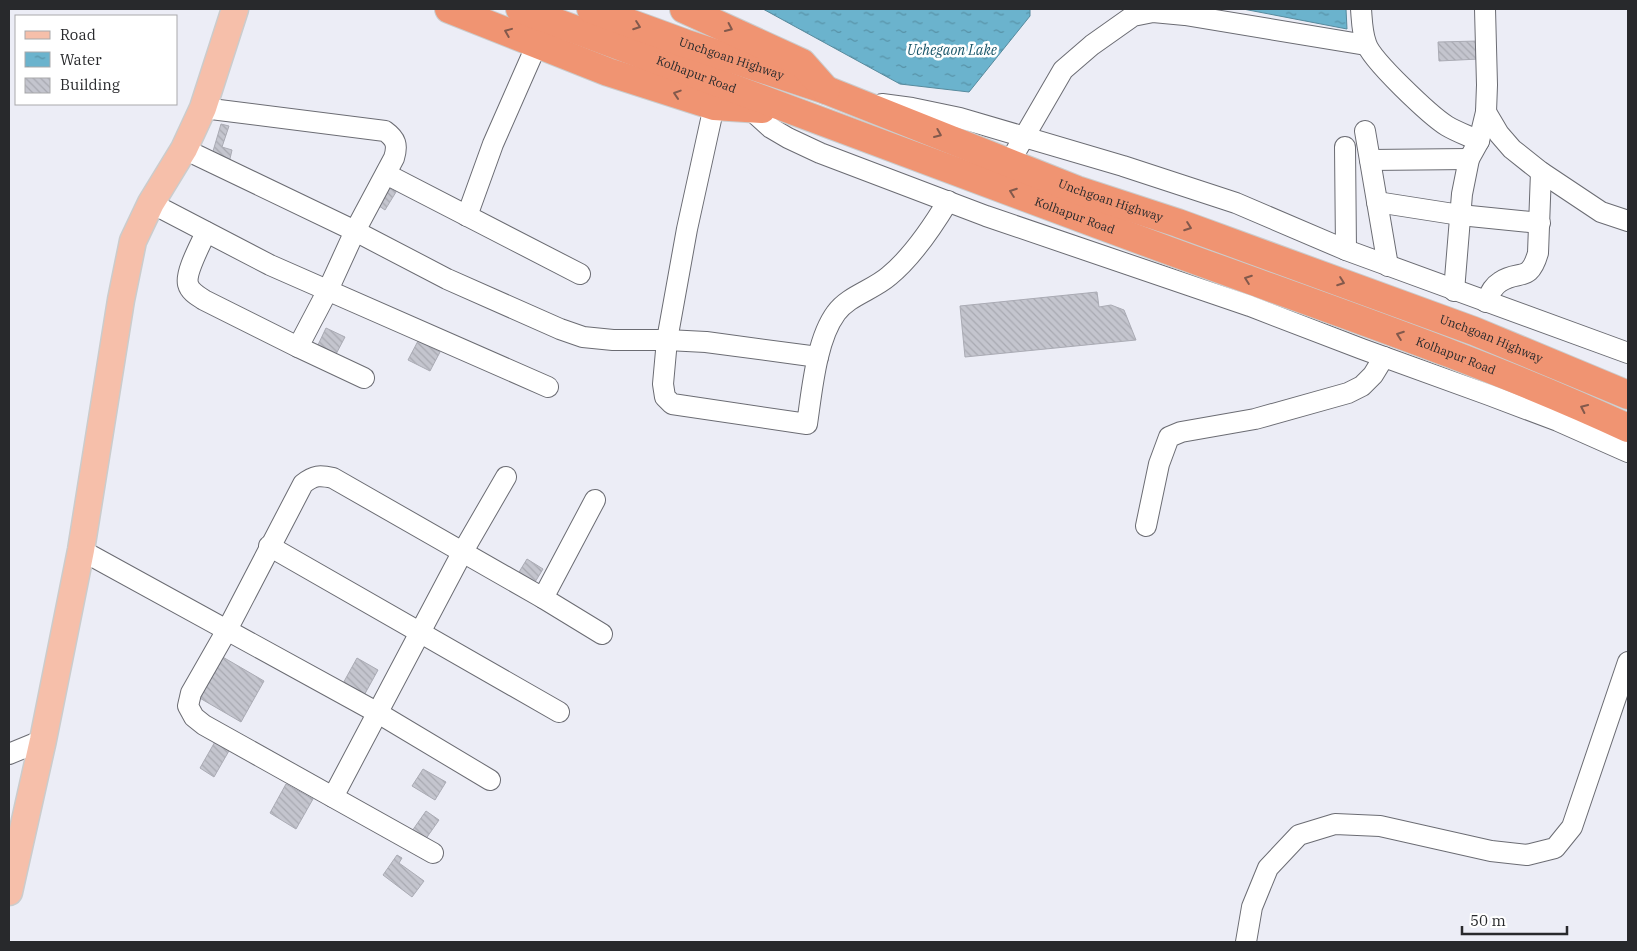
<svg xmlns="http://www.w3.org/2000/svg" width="1637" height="951" font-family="'IBM Plex Serif',serif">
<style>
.water{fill:url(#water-ripples);stroke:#578a9d}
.building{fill:url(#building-back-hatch);stroke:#aaabb4}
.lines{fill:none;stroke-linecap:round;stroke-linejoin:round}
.minor-casing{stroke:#6b6c73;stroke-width:22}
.major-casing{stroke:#cbcccc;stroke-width:29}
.highway-casing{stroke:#cbcccc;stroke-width:30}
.minor{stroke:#fff;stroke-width:20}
.major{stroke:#f6bfaa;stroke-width:26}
.highway{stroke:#f09472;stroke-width:28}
.oneway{stroke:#82594c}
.labels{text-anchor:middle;stroke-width:5;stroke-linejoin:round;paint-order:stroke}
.street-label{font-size:12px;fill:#28292c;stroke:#fff}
.water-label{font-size:14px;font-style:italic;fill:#1b576a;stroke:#fff}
</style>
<defs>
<pattern id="water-ripples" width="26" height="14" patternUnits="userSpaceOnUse" patternTransform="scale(1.25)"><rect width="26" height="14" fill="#6bb3cd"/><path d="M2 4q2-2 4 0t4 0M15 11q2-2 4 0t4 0" fill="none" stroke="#5892a7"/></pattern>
<pattern id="building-back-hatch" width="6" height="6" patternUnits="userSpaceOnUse" patternTransform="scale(1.25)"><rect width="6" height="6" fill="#c4c5ce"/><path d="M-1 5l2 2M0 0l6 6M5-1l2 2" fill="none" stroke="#a8a9b1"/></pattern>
</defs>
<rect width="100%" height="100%" fill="#ecedf6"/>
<g class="water">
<polygon points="763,9 1030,9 1030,16 969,92 900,84"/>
<polygon points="1243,9 1346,9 1347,29"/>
</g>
<g class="building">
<polygon points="1478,41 1479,59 1439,61 1438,42"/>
<polygon points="221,124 229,126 222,147 232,150 229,163 211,158"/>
<polygon points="384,185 396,192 385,210 373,202"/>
<polygon points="1097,292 1099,307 1111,305 1124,310 1136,340 965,357 960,306"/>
<polygon points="326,328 345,337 335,356 317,347"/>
<polygon points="418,341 440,352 430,371 408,360"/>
<polygon points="527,559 543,569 532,587 516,577"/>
<polygon points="221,656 264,681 241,722 198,697"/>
<polygon points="357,658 378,670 362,699 341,687"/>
<polygon points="216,740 230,749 214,777 200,768"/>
<polygon points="423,769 446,782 435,800 412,786"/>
<polygon points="286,784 313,799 296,829 270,813"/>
<polygon points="426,811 439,820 425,840 412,831"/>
<polygon points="397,855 402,858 399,863 424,881 412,897 383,875"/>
</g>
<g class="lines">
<defs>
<g id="minor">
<path d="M1361,9C1362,21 1362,32 1366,43C1371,60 1431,116 1447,126C1457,132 1469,136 1479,141"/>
<polyline points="882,104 912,108 960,118 1123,166 1236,203 1346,250 1628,353"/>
<path d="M714,106L687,229L667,340L663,384L665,397L672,404L807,424C812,391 816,340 836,313C848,296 873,290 889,276C911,258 933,226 948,201"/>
<path d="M203,108L385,131C396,139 398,145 394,158L355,231L328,290L298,347"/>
<polyline points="749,108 771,128 788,138 820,153 986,216 1250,306 1362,349 1489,395 1558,421 1628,452"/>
<polyline points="1486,112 1499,134 1512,149 1541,172 1601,212 1628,221"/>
<polyline points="1365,131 1388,266"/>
<polyline points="1345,147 1346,250"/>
<polyline points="184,149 355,231 447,279 560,329 583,337 613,340 667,340 706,342 818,357"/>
<polyline points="1370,160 1469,159"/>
<polyline points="1009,163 1063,70 1092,45 1133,16 1153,12 1185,15 1366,45"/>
<polyline points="386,174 580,274"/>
<polyline points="1377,202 1460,215 1540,223"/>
<polyline points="151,203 270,265 548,387"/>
<polyline points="467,216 493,144 537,44"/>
<path d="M206,232C201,244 185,272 188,284C190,292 198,296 204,300L298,347L364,378"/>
<polyline points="1454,291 1462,194 1469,159 1479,141 1486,112 1487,85 1485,9"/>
<path d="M1486,302C1490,294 1492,287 1500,282C1519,269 1529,284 1538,253L1541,172"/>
<polyline points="1146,526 1159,464 1169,437 1181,432 1255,419 1348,393 1362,386 1373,375 1384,357"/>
<polyline points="269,546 559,712"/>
<polyline points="81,550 378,713 490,780"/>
<polyline points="543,598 595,500"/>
<polyline points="9,754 43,740"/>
<polyline points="333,797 462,553 506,477"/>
<path d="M433,853L204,725L194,717L188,706L191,693L227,630L303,484C314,475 320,475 333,478L543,598L602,634"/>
<polyline points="1246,942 1252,907 1268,868 1299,835 1335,824 1380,826 1491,851 1527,855 1555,848 1572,827 1628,662"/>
</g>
<polyline id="major" points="9,892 43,740 81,550 121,300 133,241 151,203 184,149 203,108 235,9"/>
<g id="highway">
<polyline points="449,9 608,72 714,106 762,109"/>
<path id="s1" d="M520,9C736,89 951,170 1167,250C1322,307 1479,359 1628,428"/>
<path id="s2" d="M591,9L684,43L826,90L1077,190L1178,223L1474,331L1628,395"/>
<polyline points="684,9 802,63 826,90"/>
</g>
</defs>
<use href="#minor" class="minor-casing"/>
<use href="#major" class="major-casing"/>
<use href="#highway" class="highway-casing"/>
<use href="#minor" class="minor"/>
<use href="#major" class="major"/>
<use href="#highway" class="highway"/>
</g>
<defs><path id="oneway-chevron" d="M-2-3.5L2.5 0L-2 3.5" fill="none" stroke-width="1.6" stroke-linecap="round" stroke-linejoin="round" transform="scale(1.25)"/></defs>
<g class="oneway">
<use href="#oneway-chevron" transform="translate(637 26) rotate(20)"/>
<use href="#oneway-chevron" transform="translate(729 28) rotate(25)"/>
<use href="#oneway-chevron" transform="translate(508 32) rotate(-158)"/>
<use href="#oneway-chevron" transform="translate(677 94) rotate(-162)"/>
<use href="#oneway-chevron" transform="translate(938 134) rotate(23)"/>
<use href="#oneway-chevron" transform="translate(1013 192) rotate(-160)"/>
<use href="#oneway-chevron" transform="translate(1188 227) rotate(20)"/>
<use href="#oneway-chevron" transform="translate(1248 279) rotate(-160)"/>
<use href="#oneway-chevron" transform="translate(1341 282) rotate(20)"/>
<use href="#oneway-chevron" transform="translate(1400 335) rotate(-160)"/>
<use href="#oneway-chevron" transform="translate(1584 408) rotate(-155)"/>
</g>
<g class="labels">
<g class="street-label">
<text dy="4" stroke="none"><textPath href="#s2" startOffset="149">Unchgoan Highway</textPath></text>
<text dy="4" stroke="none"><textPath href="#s1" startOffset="188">Kolhapur Road</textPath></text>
<text dy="4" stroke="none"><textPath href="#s2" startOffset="554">Unchgoan Highway</textPath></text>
<text dy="4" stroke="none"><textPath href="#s1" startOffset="592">Kolhapur Road</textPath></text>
<text dy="4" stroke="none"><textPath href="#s2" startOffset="959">Unchgoan Highway</textPath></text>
<text dy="4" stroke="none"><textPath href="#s1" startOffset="998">Kolhapur Road</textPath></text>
</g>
<g class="water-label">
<text x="952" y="55">Uchegaon Lake</text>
</g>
</g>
<rect width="1637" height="951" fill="none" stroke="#28292c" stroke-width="20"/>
<rect x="15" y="15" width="162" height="90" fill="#ffffff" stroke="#a9a9ab"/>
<rect x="25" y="31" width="25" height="8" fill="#f6bfaa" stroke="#a9a9ab"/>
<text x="60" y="40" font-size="15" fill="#28292c">Road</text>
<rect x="25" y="52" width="25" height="15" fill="url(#water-ripples)" stroke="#a9a9ab"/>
<text x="60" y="65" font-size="15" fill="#28292c">Water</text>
<rect x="25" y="78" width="25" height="15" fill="url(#building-back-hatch)" stroke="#a9a9ab"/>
<text x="60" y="90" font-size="15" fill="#28292c">Building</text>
<path d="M1462 926v8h105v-8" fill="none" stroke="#28292c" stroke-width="2.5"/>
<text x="1470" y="926" font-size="15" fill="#28292c" stroke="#ffffff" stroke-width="4" paint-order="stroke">50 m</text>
</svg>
